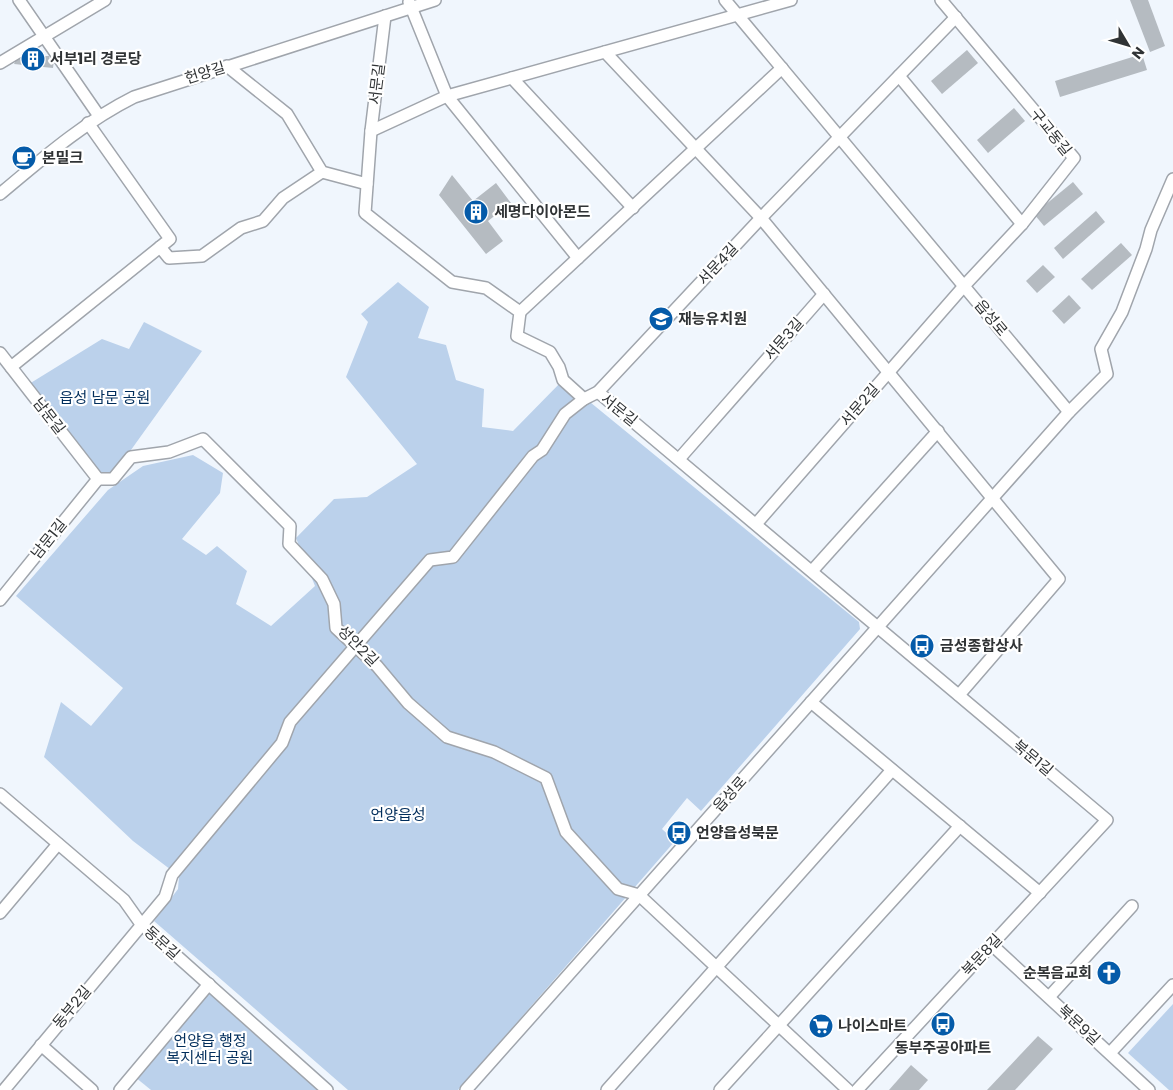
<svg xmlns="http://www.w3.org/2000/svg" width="1173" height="1090" font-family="Poppins,'Noto Sans KR',sans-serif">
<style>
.green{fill:#bbd1eb}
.building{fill:#b5bbc1}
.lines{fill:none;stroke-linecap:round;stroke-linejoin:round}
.minor-casing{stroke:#a0a5ac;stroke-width:14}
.minor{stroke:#fff;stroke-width:11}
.labels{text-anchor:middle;stroke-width:4.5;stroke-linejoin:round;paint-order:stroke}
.poi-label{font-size:15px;font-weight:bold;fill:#303335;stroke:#fff;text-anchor:start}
.street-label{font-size:15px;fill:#303335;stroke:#fff}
.park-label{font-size:15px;fill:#002d5b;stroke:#fff}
</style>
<rect width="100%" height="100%" fill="#f0f6fd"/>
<g class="green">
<polygon points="398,282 429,307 418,338 446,345 456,380 484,389 482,427 513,431 563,380 859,622 860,629 701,811 687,798 662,829 675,841 458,1090 348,1090 154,921 178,889 179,876 133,841 44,757 61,702 91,726 123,688 16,596 108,490 143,466 193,455 223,473 220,493 182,539 206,555 217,546 247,571 236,604 271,626 315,586 296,538 334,499 367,497 417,464 346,377 368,322 361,314"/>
<polygon points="144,322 202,351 113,475 99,473 29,384 102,339 129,349"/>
<polygon points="206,990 319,1090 151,1090 135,1077"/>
<polygon points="1173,1004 1173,1090 1169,1090 1128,1053"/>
</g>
<g class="building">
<polygon points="1130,0 1148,0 1165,46 1150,52"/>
<polygon points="967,50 978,63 942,94 931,81"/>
<polygon points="31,51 40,51 43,56 49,56 50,60 54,60 53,68 14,64 17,58 22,59"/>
<polygon points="1142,54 1147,70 1060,97 1055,81"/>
<polygon points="1014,108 1025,121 988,153 977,140"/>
<polygon points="29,147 35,155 18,168 12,161"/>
<polygon points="452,175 473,201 496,183 511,203 488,221 503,241 486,254 439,195"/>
<polygon points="1073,182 1083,194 1044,226 1034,214"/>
<polygon points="1096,211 1105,222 1063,259 1054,248"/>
<polygon points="1121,243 1132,255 1092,290 1081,279"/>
<polygon points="1043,265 1055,277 1037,293 1026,281"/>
<polygon points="1069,295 1081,308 1064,324 1052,311"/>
<polygon points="1038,1036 1053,1049 1015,1090 987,1090"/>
<polygon points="911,1065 928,1080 919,1090 889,1090"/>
</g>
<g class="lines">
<defs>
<g id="minor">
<polyline points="19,0 99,116"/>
<polyline points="725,0 1069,412"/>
<polyline points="409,2 447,96 578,258"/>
<polyline points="385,16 371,131 365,213 452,282 486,288 520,312 517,336 550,352 559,367 563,380 584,399 598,392 761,218 956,17"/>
<polyline points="605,52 761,218 1059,579 959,695"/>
<polyline points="0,63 105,0"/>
<polyline points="227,66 287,114 322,172 367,184"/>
<polyline points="899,76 1022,224"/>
<polyline points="512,78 633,208"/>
<polyline points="371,131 447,96 791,0"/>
<path d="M0,194C43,158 84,122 134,97L435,0"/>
<polyline points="160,247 169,258 202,256 241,228 263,221 283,198 322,172"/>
<polyline points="520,312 782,68"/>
<polyline points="0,353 98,479"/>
<polyline points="11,367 170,239 88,123"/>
<polyline points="598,392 1107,820 857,1090"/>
<polyline points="679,459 824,294"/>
<polyline points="98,479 113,479 131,457 169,452 203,439 290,526 289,544 322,579 334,604 336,628 377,666 408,703 447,737 494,752 546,778 566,832 618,889 639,895 848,1090"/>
<polyline points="756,524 964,286 1022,224 1074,158 941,0"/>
<polyline points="812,571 938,431"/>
<polyline points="0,600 98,479"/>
<polyline points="811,702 1040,893"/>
<polyline points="0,794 124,900 141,924 327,1090"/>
<polyline points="0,913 58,844"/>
<polyline points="992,945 1149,1090"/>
<polyline points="1049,997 1132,906"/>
<polyline points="41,1045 92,1090"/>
<polyline points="1110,1053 1173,985"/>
<polyline points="4,1090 165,897 172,875 282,743 290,722 430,560 453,557 533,456 542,450 565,414 584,399"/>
<polyline points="120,1090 209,984"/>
<polyline points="466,1090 1069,412 1107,374 1101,349 1122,312 1146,249 1151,230 1173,179"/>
<polyline points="607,1090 892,770"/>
<polyline points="720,1090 960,826"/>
</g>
</defs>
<use href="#minor" class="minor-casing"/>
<use href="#minor" class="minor"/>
</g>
<defs>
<symbol id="building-disc" viewBox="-11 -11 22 22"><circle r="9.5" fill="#055ba9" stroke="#fff"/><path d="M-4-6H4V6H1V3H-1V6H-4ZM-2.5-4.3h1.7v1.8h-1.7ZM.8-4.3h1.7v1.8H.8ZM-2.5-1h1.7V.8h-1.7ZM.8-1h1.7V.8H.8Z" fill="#fff"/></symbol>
<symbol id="cafe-disc" viewBox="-11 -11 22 22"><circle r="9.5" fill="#055ba9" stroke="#fff"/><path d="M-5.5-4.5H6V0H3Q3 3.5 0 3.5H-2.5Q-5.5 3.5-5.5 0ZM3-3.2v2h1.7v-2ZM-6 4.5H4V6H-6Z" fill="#fff"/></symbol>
<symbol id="school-disc" viewBox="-11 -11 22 22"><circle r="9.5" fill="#055ba9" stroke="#fff"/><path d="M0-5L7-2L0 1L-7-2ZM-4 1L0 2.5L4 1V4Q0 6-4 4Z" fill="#fff"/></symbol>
<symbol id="bus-disc" viewBox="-11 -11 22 22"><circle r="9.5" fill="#055ba9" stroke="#fff"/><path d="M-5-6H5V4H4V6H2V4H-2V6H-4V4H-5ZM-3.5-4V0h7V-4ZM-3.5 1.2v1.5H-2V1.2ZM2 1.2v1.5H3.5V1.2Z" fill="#fff"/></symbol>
<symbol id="church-disc" viewBox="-11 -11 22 22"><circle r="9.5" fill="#055ba9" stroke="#fff"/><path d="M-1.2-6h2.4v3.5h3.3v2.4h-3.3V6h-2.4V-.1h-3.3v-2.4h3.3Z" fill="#fff"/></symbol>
<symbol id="supermarket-disc" viewBox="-11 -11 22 22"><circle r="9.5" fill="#055ba9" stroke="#fff"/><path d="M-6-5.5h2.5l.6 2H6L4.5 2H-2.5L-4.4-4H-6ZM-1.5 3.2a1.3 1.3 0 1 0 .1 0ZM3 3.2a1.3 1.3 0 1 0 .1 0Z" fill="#fff"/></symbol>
</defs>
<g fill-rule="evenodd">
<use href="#building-disc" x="19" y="45" width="28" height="28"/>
<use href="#cafe-disc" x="10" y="144" width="28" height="28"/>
<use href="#building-disc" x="462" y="198" width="28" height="28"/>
<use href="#school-disc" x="647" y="305" width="28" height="28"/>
<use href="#bus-disc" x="908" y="632" width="28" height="28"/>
<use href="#bus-disc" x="665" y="819" width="28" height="28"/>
<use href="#church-disc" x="1095" y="959" width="28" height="28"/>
<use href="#bus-disc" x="929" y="1010" width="28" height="28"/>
<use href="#supermarket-disc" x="807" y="1012" width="28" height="28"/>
</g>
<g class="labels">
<g class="poi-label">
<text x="50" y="64">서부1리 경로당</text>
<text x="42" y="163">본밀크</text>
<text x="494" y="217">세명다이아몬드</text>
<text x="678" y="324">재능유치원</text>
<text x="940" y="651">금성종합상사</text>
<text x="696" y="838">언양읍성북문</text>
<text x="1092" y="978" text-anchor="end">순복음교회</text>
<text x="838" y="1031">나이스마트</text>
<text x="943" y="1053" text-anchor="middle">동부주공아파트</text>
</g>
<g class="street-label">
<text transform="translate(205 73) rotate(-17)" y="5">헌양길</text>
<text transform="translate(377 84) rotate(-83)" y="5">서문길</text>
<text transform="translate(1051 132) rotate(51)" y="5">구교동길</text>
<text transform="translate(718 264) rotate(-47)" y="5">서문4길</text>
<text transform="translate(991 318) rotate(50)" y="5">읍성로</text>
<text transform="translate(784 339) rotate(-49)" y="5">서문3길</text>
<text transform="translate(860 405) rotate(-49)" y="5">서문2길</text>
<text transform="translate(619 410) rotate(39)" y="5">서문길</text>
<text transform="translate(49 416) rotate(52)" y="5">남문길</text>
<text transform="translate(49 539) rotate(-51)" y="5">남문1길</text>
<text transform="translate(358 646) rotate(45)" y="5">성안2길</text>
<text transform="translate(1033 758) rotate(40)" y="5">북문1길</text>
<text transform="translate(730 794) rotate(-48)" y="5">읍성로</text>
<text transform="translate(162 943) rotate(42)" y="5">동문길</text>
<text transform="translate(982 955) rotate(-47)" y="5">북문8길</text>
<text transform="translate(72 1007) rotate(-50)" y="5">동부2길</text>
<text transform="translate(1079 1025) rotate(43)" y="5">북문9길</text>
</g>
<g class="park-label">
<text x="105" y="403">읍성 남문 공원</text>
<text x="398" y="820">언양읍성</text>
<text x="210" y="1046">언양읍 행정<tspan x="210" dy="17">복지센터 공원</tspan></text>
</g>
</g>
<g transform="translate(1128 45) rotate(128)" stroke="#ffffff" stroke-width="4" paint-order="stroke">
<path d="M0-4L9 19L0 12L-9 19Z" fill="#303335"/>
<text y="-8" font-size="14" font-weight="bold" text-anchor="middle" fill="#303335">N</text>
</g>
</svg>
